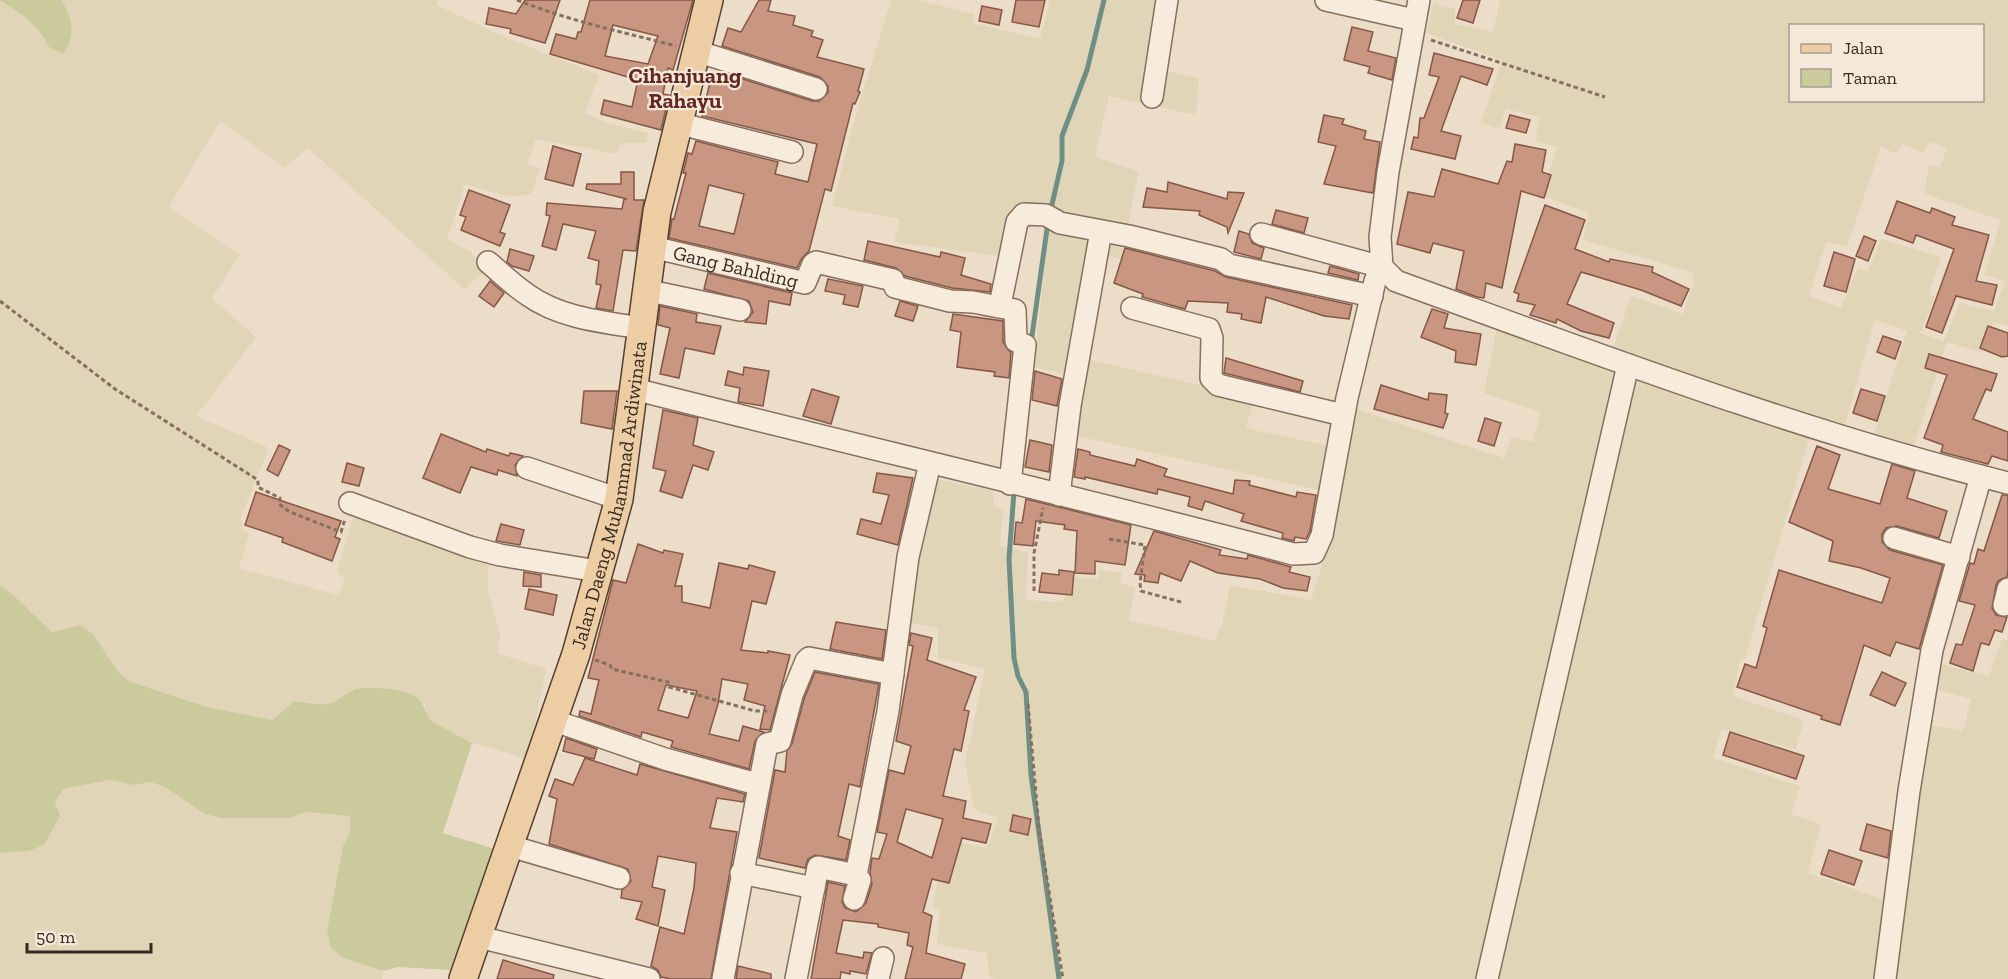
<svg xmlns="http://www.w3.org/2000/svg" width="2008" height="979" font-family="'Zilla Slab',serif">
<style>
.farmland{fill:#e1d5b7;fill-rule:evenodd}
.green{fill:#caca9d}
.lines{fill:none;stroke-linecap:round;stroke-linejoin:round}
.stream{stroke:#708f84;stroke-width:5}
.building{fill:#c89681;stroke:#855746;stroke-width:1.5;fill-rule:evenodd}
.minor-casing{stroke:#876f5f;stroke-width:24}
.major-casing{stroke:#563e32;stroke-width:30}
.path{stroke:#876f5f;stroke-width:3;stroke-dasharray:4.5 3;stroke-linecap:butt}
.minor{stroke:#f7ecdc;stroke-width:21}
.major{stroke:#eccda4;stroke-width:27}
.labels{text-anchor:middle;stroke-width:4.5;stroke-linejoin:round;paint-order:stroke}
.street-label{font-size:20px;fill:#392a21;stroke:#f4e8d8}
.quarter-label{font-size:22px;font-weight:bold;fill:#632923;stroke:#f4e8d8}
</style>
<rect width="100%" height="100%" fill="#ecddc9"/>
<g class="farmland">
<polygon points="0,0 438,0 437,5 500,35 599,75 585,113 607,123 648,133 646,143 621,143 617,154 536,139 527,164 540,168 531,194 508,197 465,184 447,239 471,252 484,272 464,289 308,148 285,168 220,121 169,207 240,255 212,298 256,337 196,416 265,446 268,450 241,517 242,530 249,534 239,568 338,595 345,579 337,572 355,510 478,554 488,566 488,591 500,635 497,653 546,669 528,759 472,743 433,722 428,717 425,704 367,687 352,690 340,700 326,704 294,701 273,720 207,707 131,682 119,673 93,634 81,625 52,632 11,593 0,586"/>
<polygon points="891,0 919,0 974,14 972,23 1040,39 1050,0 1160,0 1149,67 1199,78 1196,115 1109,96 1095,157 1139,171 1121,259 1094,252 1072,375 1033,367 1051,214 1017,211 1006,257 894,242 900,219 832,206 856,114"/>
<path d="M1500,0H2008V326L1993,322L1983,353L1947,342L1913,448L1874,435L1907,331L1875,320L1845,424L1791,410L1613,349L1631,296L1683,314L1694,282L1692,272L1583,240L1589,213L1542,196L1557,147L1535,141L1540,117L1506,109L1499,129L1481,123L1502,60L1426,33L1434,4L1455,9V24L1493,32ZM1790,26H1982V100H1790ZM1929,142L1947,148L1940,167L1929,164L1924,194L2001,220L1984,275L2005,281L1994,311L1960,303L1943,342L1920,333L1935,297L1929,293L1941,257L1881,239L1868,271L1857,269L1841,308L1809,296L1826,242L1847,246L1881,147L1897,154L1902,144L1923,153Z"/>
<polygon points="1497,328 1810,436 1745,659 1740,660 1733,696 1804,720 1796,749 1722,729 1713,758 1800,786 1791,814 1821,824 1808,873 1891,902 1879,979 1000,979 989,977 987,953 937,944 940,909 933,908 943,839 987,848 998,818 974,809 965,763 985,669 938,658 938,628 906,622 936,479 993,491 994,506 1003,511 1000,545 1028,553 1026,600 1056,602 1064,600 1066,577 1098,579 1099,570 1122,573 1120,583 1135,588 1129,620 1214,641 1222,624 1230,585 1311,600 1328,546 1323,491 1072,435 1087,359 1255,398 1246,427 1254,430 1344,449 1353,408 1504,458 1511,437 1533,442 1541,412 1484,393"/>
<polygon points="2002,639 2008,640 2008,979 1894,979 1930,725 1963,731 1971,699 1934,689 1941,664 1989,676"/>
<polygon points="110,780 134,785 150,782 165,787 205,814 221,818 290,818 306,812 351,816 350,832 343,846 327,930 330,946 341,957 383,971 382,979 0,979 0,853 28,851 63,788"/>
</g>
<g class="green">
<path d="M0,0H61C73,18 76,36 63,54L49,47C38,23 18,12 0,0Z"/>
<path d="M0,586L11,593L52,632L81,625L93,634L119,673L131,682L207,707L273,720L294,701C304,702 317,705 327,704C338,702 342,696 351,691C362,684 405,689 415,696C426,704 425,714 433,722L472,743L443,833L498,850L451,970L398,967L383,971L341,957L330,946L327,930L343,846L350,832V816L306,812L290,818H221L205,814L165,787L150,782L134,785L110,780L63,789L55,802L60,816L44,845L28,851L0,853Z"/>
</g>
<g class="lines">
<g class="stream">
<polyline points="1050,213 1062,161 1062,136 1087,70 1104,0"/>
<polyline points="1031,343 1048,222"/>
<polyline points="1014,491 1009,559 1014,658 1018,676 1026,692 1031,775 1059,979"/>
</g>
</g>
<g class="building">
<polygon points="525,0 560,0 545,43 510,33 511,29 486,24 489,8 516,14"/>
<path d="M590,0H693L673,70L668,68L663,94L669,95L661,130L601,114L604,100L632,107L638,80L550,54L556,34L576,39L578,32H581ZM613,25L658,36L648,64L605,56Z"/>
<path d="M759,0H771L768,11L795,16L793,25L813,31L811,36L823,40L817,57L864,69L858,91L860,92L855,104L853,103L831,191L825,189L809,251L802,258L797,268L669,238L672,219H674L686,173H683L688,153L692,154L696,141L778,162L775,174L808,182L817,144L702,116L710,82L718,84L721,72L812,101H819L828,93V86L820,77L722,46L728,28L741,32ZM709,185L744,194L734,234L699,226Z"/>
<polygon points="1016,0 1045,0 1039,27 1012,22"/>
<polygon points="1463,0 1480,0 1473,23 1457,18"/>
<polygon points="982,6 1002,10 999,25 979,21"/>
<polygon points="1352,27 1373,32 1368,51 1396,58 1392,80 1368,73 1370,67 1344,60"/>
<polygon points="1434,53 1493,69 1487,85 1461,76 1441,131 1461,136 1455,159 1411,149 1414,137 1418,138 1420,118 1424,118 1439,77 1429,75"/>
<polygon points="1324,115 1344,119 1342,124 1366,131 1364,139 1380,142 1373,193 1324,184 1336,146 1318,142"/>
<polygon points="1510,115 1530,120 1526,133 1506,128"/>
<polygon points="1515,144 1546,150 1542,172 1551,175 1544,198 1521,191 1502,288 1486,283 1484,298 1477,297 1456,289 1464,251 1433,243 1430,253 1397,244 1408,192 1434,197 1442,169 1498,184 1507,161 1512,162"/>
<polygon points="553,146 581,154 573,186 545,179"/>
<polygon points="621,172 634,172 634,200 644,200 636,251 623,250 613,311 596,308 601,285 596,284 599,261 588,258 596,231 563,224 556,250 542,246 550,216 546,215 547,203 622,209 624,199 627,199 586,189 587,184 621,184"/>
<polygon points="1168,182 1227,199 1228,192 1244,193 1228,233 1227,227 1199,215 1200,211 1143,207 1147,188 1167,192"/>
<polygon points="469,190 510,205 500,232 505,234 500,246 461,230 466,217 460,215"/>
<polygon points="1897,201 1930,213 1932,208 1955,217 1952,225 1989,235 1976,281 1997,285 1992,305 1956,296 1942,333 1926,327 1954,249 1916,235 1913,243 1885,233"/>
<polygon points="1545,205 1585,220 1575,249 1609,262 1610,259 1653,267 1652,272 1689,289 1681,306 1641,290 1581,272 1567,304 1614,323 1609,338 1581,331 1557,319 1556,323 1530,315 1535,305 1517,301 1519,294 1514,292"/>
<polygon points="1276,210 1308,218 1304,233 1272,224"/>
<polygon points="1239,231 1249,234 1252,243 1264,248 1261,259 1234,252"/>
<polygon points="1864,236 1876,241 1868,261 1856,256"/>
<polygon points="868,241 940,257 941,252 965,258 961,275 991,284 990,292 952,288 905,276 896,268 864,260"/>
<polygon points="1125,248 1215,271 1226,277 1352,305 1349,319 1324,316 1266,297 1261,323 1241,319 1242,314 1227,312 1228,303 1188,301 1185,309 1142,297 1143,294 1114,283"/>
<polygon points="510,249 534,256 529,271 512,266 507,262"/>
<polygon points="1834,252 1855,259 1846,292 1824,286"/>
<polygon points="1330,266 1359,274 1358,280 1328,273"/>
<polygon points="708,273 792,293 790,305 769,301 766,324 745,322 753,312 749,301 704,289"/>
<polygon points="828,279 863,286 858,307 843,304 845,295 825,291"/>
<polygon points="490,281 504,293 494,307 479,296"/>
<polygon points="900,301 918,306 913,321 895,316"/>
<polygon points="660,306 697,314 696,322 721,326 714,354 685,348 679,378 660,374 670,328 658,325"/>
<polygon points="1432,309 1448,314 1444,328 1481,334 1476,365 1455,362 1456,351 1421,337"/>
<polygon points="953,314 1003,321 1003,342 1011,353 1009,378 994,376 995,372 957,367 961,332 950,330"/>
<polygon points="1988,326 2008,333 2008,356 2002,357 1980,348"/>
<polygon points="1883,336 1901,342 1895,359 1877,352"/>
<polygon points="1929,354 1997,374 1991,391 1986,389 1973,419 2008,432 2008,461 1992,456 1988,464 1941,452 1943,445 1924,438 1947,375 1925,368"/>
<polygon points="1226,358 1303,381 1300,392 1224,373"/>
<polygon points="744,367 769,371 763,406 738,402 740,388 725,385 728,371 743,375"/>
<polygon points="1035,371 1062,379 1057,406 1032,400"/>
<polygon points="1381,385 1428,400 1429,393 1447,395 1445,413 1448,414 1443,428 1374,409"/>
<polygon points="812,389 839,397 831,424 803,416"/>
<polygon points="1861,389 1885,396 1877,421 1853,413"/>
<polygon points="584,391 617,391 612,429 581,423"/>
<polygon points="663,410 698,418 693,445 714,452 708,470 693,465 682,498 660,491 666,471 653,468"/>
<polygon points="1485,418 1501,423 1494,446 1478,441"/>
<polygon points="441,434 486,452 487,449 509,456 510,453 523,456 515,465 517,476 498,470 497,475 471,467 460,493 423,478"/>
<polygon points="1030,440 1052,445 1049,472 1025,467"/>
<polygon points="279,445 290,450 278,476 267,470"/>
<polygon points="1817,446 1840,455 1828,489 1880,504 1892,464 1915,471 1907,498 1947,511 1939,538 1897,526 1886,528 1882,534 1882,542 1890,550 1943,565 1919,649 1896,642 1890,656 1864,645 1840,725 1821,719 1822,716 1737,687 1745,664 1756,668 1767,628 1763,626 1779,570 1882,603 1890,578 1861,568 1829,561 1833,541 1789,522"/>
<polygon points="1078,449 1090,452 1090,455 1135,466 1137,459 1167,469 1164,476 1233,494 1235,480 1250,481 1249,485 1296,497 1297,492 1316,495 1310,531 1306,539 1295,537 1294,541 1282,538 1283,533 1241,521 1244,514 1205,501 1202,510 1188,506 1190,497 1158,489 1157,494 1085,477 1085,479 1074,477"/>
<polygon points="347,463 364,468 359,486 342,482"/>
<polygon points="877,473 913,478 898,545 857,534 861,519 881,524 889,495 873,492"/>
<polygon points="256,492 341,521 335,537 340,539 332,561 282,542 283,538 245,525"/>
<polygon points="2002,495 2008,495 2008,571 2007,577 1999,580 1996,585 1992,608 1996,615 2007,617 2002,632 1995,630 1989,645 1981,643 1973,671 1950,663 1956,644 1962,645 1975,605 1959,601 1970,563 1974,564 1978,549 1984,551"/>
<polygon points="1026,499 1131,525 1125,565 1095,561 1095,574 1075,573 1077,531 1064,529 1065,525 1036,521 1033,546 1014,544 1016,522 1022,523"/>
<polygon points="501,524 524,530 520,545 496,541"/>
<polygon points="1154,531 1221,550 1219,555 1247,559 1248,555 1291,567 1289,572 1310,577 1307,591 1283,588 1260,579 1218,573 1190,561 1181,581 1160,573 1158,583 1144,581 1145,575 1135,574"/>
<path d="M638,544L663,553L664,550L683,554L675,586H682V602L710,608L719,563L748,569L749,565L775,572L766,604L752,601L741,650L768,653V651L790,655L770,730L760,729L765,706L744,700L748,684L722,679L718,704L709,734L739,741L743,726L764,732L755,741L749,769L671,747L673,741L642,732L641,737L579,716L580,711L591,714L599,680L588,678L613,580L626,583ZM666,685L697,691L688,718L658,710Z"/>
<polygon points="1059,570 1074,572 1072,595 1039,592 1042,573 1059,575"/>
<polygon points="524,572 541,575 541,587 523,586"/>
<polygon points="529,589 557,595 553,615 525,609"/>
<polygon points="836,622 886,630 882,659 830,649"/>
<path d="M911,633L932,638L927,660L976,677L964,710L969,711L961,751L954,749L943,796L966,801L963,818L991,824L986,843L962,838L949,883L932,879L923,912L932,916L926,953L965,964L961,979H905L913,947L907,945L909,933L878,927V924L843,920L836,953L863,958L864,952L872,953L866,974L850,971V974L841,972L840,979H811L828,882L845,886L842,902L845,908L856,912L866,903L872,884L870,872L872,858L879,859L887,834L877,832L889,770L904,774L911,746L896,741L913,646L909,645ZM906,809L943,819L932,858L897,842Z"/>
<polygon points="815,672 879,684 860,787 849,784 838,836 850,840 846,860 815,855 808,859 805,868 759,858 775,770 785,772 787,751 792,744 804,699"/>
<polygon points="1882,672 1906,683 1895,706 1870,695"/>
<polygon points="1730,732 1804,756 1796,779 1723,755"/>
<polygon points="566,738 597,749 594,759 563,751"/>
<polygon points="585,758 637,775 640,764 745,794 743,802 717,798 710,828 737,832 711,979 671,979 661,977 658,970 651,966 660,927 684,934 694,888 696,863 658,856 652,887 665,890 658,926 636,919 642,902 621,898 622,890 631,881 628,869 549,844 557,799 549,796 555,779 573,785"/>
<polygon points="1013,815 1031,819 1028,835 1010,831"/>
<polygon points="1867,824 1891,831 1888,858 1860,850"/>
<polygon points="1829,850 1862,861 1854,885 1821,874"/>
<polygon points="503,960 554,975 553,979 497,979"/>
<polygon points="738,966 771,974 771,979 736,979"/>
</g>
<g class="lines">
<defs>
<g id="minor">
<polyline points="1326,0 1414,20"/>
<path d="M1419,0L1388,172L1380,237L1382,267L1396,281C1598,354 1800,431 2008,483"/>
<polyline points="696,51 816,89"/>
<polyline points="1152,97 1167,0"/>
<polyline points="677,123 792,152"/>
<path id="s1" d="M652,247L805,283L813,264L816,262L893,280L895,287L950,301L973,302L1015,310L1016,341L1025,345L1010,484"/>
<path d="M488,262C501,273 514,286 528,295C560,318 603,322 641,328"/>
<polyline points="645,290 740,310"/>
<polyline points="1000,305 1017,222 1024,214 1046,215 1060,223 1129,236 1221,259 1229,265 1372,296"/>
<polyline points="1132,308 1209,329 1212,338 1211,378 1218,385 1343,415"/>
<path d="M634,389C854,445 1074,496 1293,554L1314,553L1322,535L1347,398L1375,281L1382,267L1261,234"/>
<polyline points="527,468 619,499"/>
<polyline points="1059,495 1070,406 1101,231"/>
<polyline points="350,503 470,547 500,555 598,571"/>
<polyline points="1894,538 1959,557"/>
<polyline points="2004,605 2008,589"/>
<polyline points="552,720 665,759 757,784"/>
<polyline points="510,846 619,878"/>
<polyline points="741,873 814,888"/>
<polyline points="854,899 860,880 856,875 888,711 908,557 930,463"/>
<polyline points="479,937 649,979"/>
<polyline points="723,979 767,744 780,741 792,695 806,661 809,658 893,674"/>
<polyline points="796,979 818,867 856,875"/>
<polyline points="878,979 883,958"/>
<polyline points="1487,979 1628,365"/>
<polyline points="1885,979 1909,791 1932,650 1981,476"/>
</g>
<g id="major">
<path id="s2" d="M463,979L576,654L619,499L657,212L709,0"/>
</g>
</defs>
<use href="#minor" class="minor-casing"/>
<use href="#major" class="major-casing"/>
<g class="path">
<path d="M517,0C569,21 623,32 676,46"/>
<polyline points="1431,40 1605,97"/>
<polyline points="0,301 115,389 258,480 258,487 280,498 279,504 290,512 341,532 345,519"/>
<polyline points="1109,539 1145,545 1140,583 1141,591 1181,602"/>
<polyline points="1034,591 1034,553 1043,508"/>
<polyline points="595,660 610,665 612,669 668,682 669,687 755,711 771,711"/>
<polyline points="1028,704 1039,829 1063,979"/>
</g>
<use href="#minor" class="minor"/>
<use href="#major" class="major"/>
</g>
<g class="labels">
<g class="street-label">
<text dy="7" stroke="none"><textPath href="#s1" startOffset="86">Gang Bahlding</textPath></text>
<text dy="7" stroke="none"><textPath href="#s2" startOffset="507">Jalan Daeng Muhammad Ardiwinata</textPath></text>
</g>
<g class="quarter-label">
<text x="685" y="83">Cihanjuang<tspan x="685" dy="25">Rahayu</tspan></text>
</g>
</g>
<rect x="1789" y="24" width="195" height="78" fill="#f4e8d8" stroke="#a99c8f" stroke-width="1.5"/>
<rect x="1801" y="44" width="30" height="9" fill="#eccda4" stroke="#a99c8f" stroke-width="1.5"/>
<text x="1843" y="54" font-size="18" fill="#392a21">Jalan</text>
<rect x="1801" y="69" width="30" height="18" fill="#caca9d" stroke="#a99c8f" stroke-width="1.5"/>
<text x="1843" y="84" font-size="18" fill="#392a21">Taman</text>
<path d="M27 943v9h124v-9" fill="none" stroke="#392a21" stroke-width="3"/>
<text x="36" y="943" font-size="18" fill="#392a21" stroke="#f4e8d8" stroke-width="4.5" paint-order="stroke">50 m</text>
</svg>
